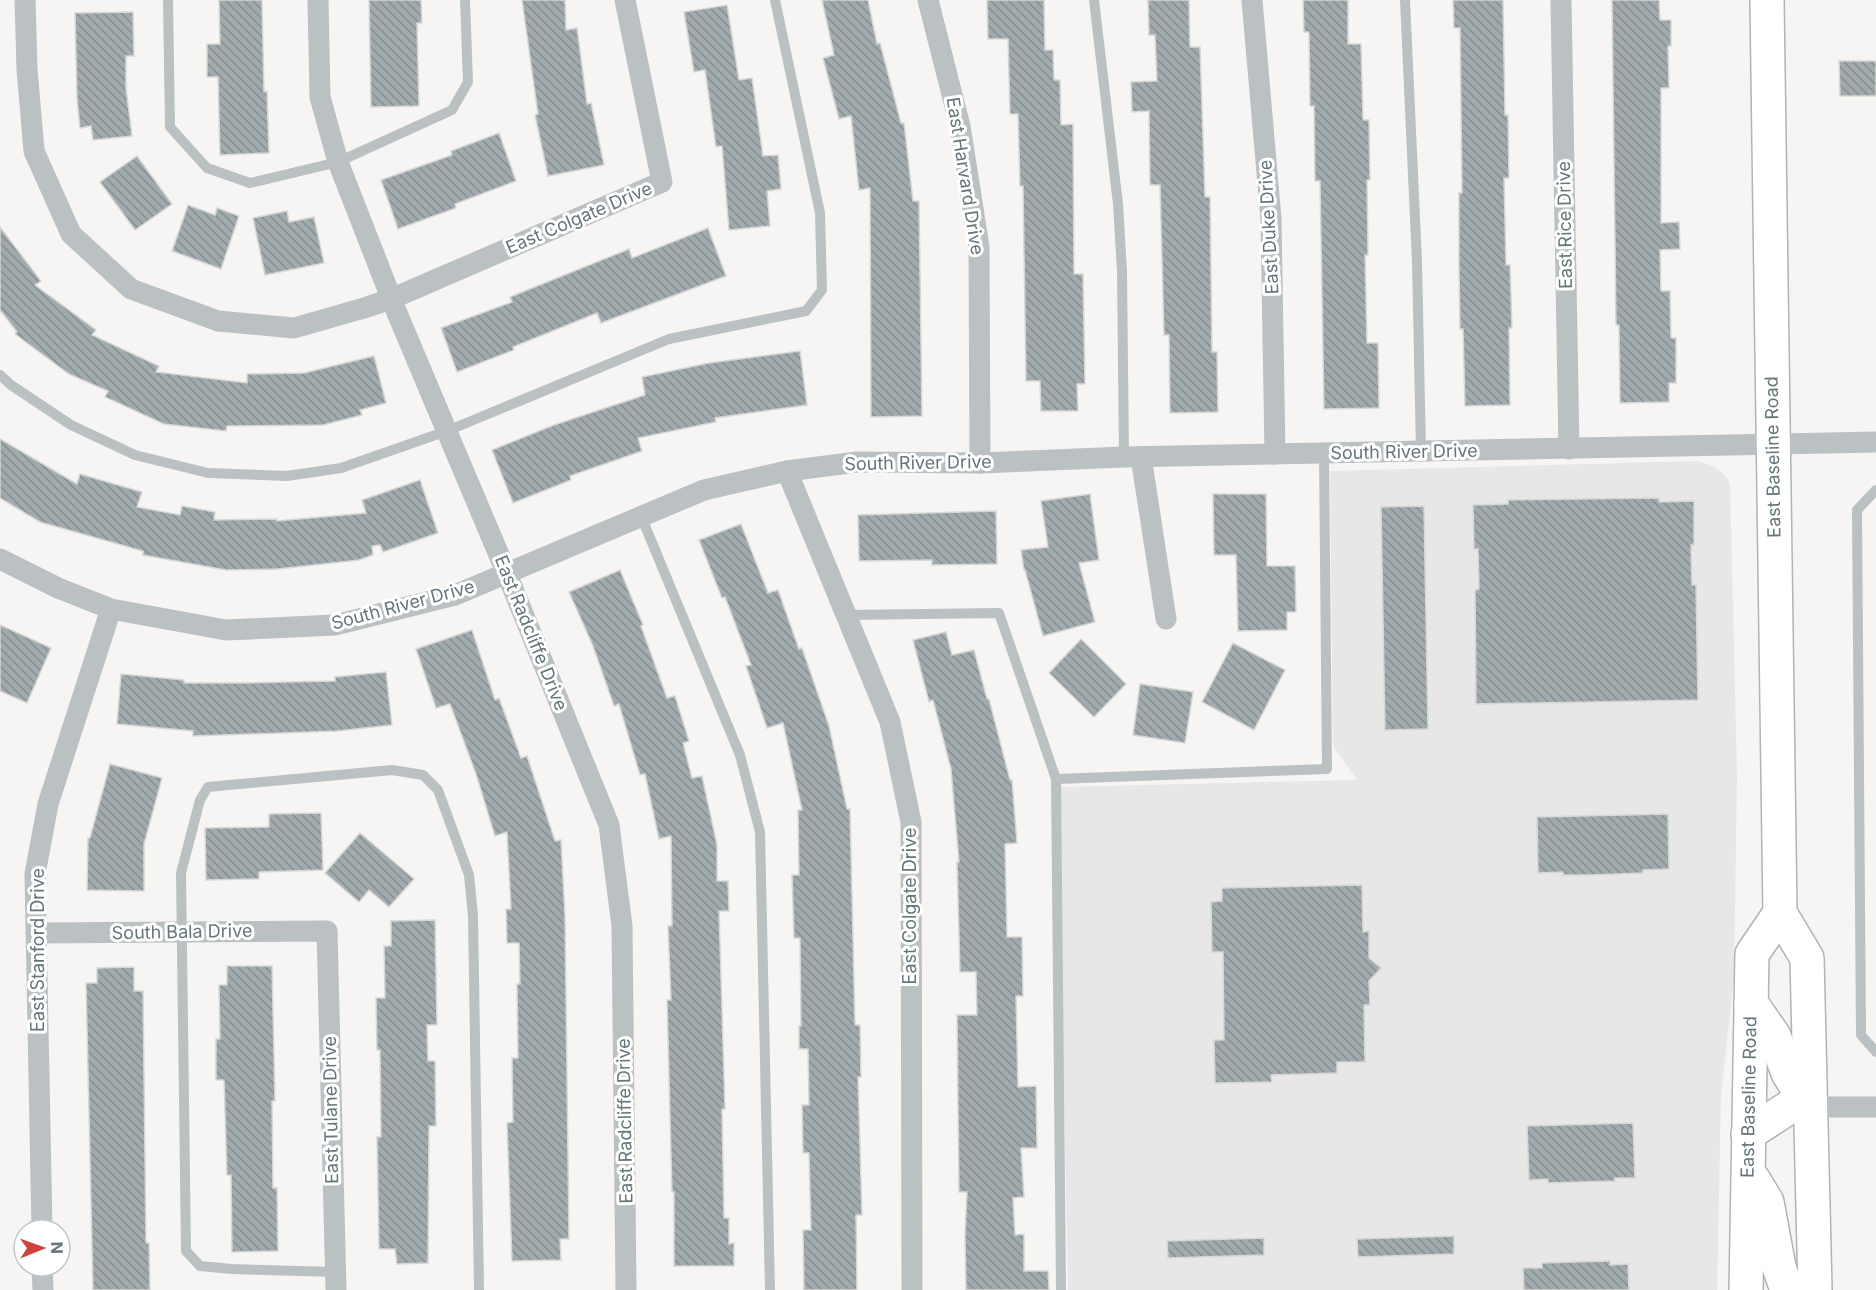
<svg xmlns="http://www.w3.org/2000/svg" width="1876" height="1290" font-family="Inter,sans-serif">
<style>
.built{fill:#e6e7e6}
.building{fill:url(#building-back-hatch);stroke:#d7d7d5;stroke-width:1.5}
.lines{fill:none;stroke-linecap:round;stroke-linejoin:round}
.primary-casing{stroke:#afb4b6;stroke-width:36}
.lane{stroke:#bbc0c2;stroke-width:10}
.street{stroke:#bbc0c2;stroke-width:21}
.primary{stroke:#fff;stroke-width:33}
.labels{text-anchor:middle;stroke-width:6;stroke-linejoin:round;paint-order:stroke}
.street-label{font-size:18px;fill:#65757a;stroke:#fff}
</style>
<defs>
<pattern id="building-back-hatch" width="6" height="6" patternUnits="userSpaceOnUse" patternTransform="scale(1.5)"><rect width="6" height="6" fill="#a1aaad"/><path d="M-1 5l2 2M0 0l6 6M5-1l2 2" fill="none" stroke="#878f92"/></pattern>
</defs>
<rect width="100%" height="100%" fill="#f6f5f3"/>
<polygon class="built" points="1696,461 1710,465 1722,472 1730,483 1737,776 1734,976 1721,1095 1717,1290 1068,1290 1058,787 1357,780 1333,746 1330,471"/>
<g class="building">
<polygon points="219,0 262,0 264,92 267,91 269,153 220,155 218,77 207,77 207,44 220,44"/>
<polygon points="369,0 421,0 422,23 417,23 419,106 371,107"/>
<polygon points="522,0 565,0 566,30 577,28 587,104 591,103 604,165 548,176 535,115 538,114"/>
<polygon points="822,0 868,0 877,44 880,43 901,123 904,123 913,201 919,201 922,416 871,417 870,188 859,190 851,116 839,119 823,58 834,55"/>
<polygon points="987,0 1044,0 1045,50 1053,50 1054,80 1060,80 1061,125 1073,124 1074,274 1083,274 1085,384 1077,384 1078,411 1041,411 1040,381 1026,381 1023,186 1020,186 1018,114 1010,114 1008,39 988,39"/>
<polygon points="1148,0 1189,0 1190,47 1200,47 1205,197 1210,197 1212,352 1217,352 1218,412 1170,413 1169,335 1164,335 1160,185 1150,185 1149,111 1132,112 1131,82 1157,81 1155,35 1149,35"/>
<polygon points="1303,0 1348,0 1348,44 1361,44 1363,120 1369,120 1370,180 1367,180 1368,255 1365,255 1367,343 1378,343 1379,408 1324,409 1320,181 1315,181 1314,106 1310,106 1309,32 1304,32"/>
<polygon points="1453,0 1503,0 1505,115 1508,115 1509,178 1504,178 1506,265 1510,265 1512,328 1509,328 1510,405 1465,406 1463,329 1460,329 1459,266 1459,193 1462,193 1460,28 1454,28"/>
<polygon points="1612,0 1659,0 1660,20 1671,20 1671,46 1668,46 1669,88 1661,88 1661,223 1679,222 1680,249 1660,250 1661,291 1670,291 1671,338 1676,338 1676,383 1669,383 1669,402 1620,403 1619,325 1616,325"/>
<polygon points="727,5 739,80 752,78 763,156 778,155 781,189 767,191 770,226 729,230 722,146 716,147 705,70 694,72 684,12"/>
<polygon points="133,12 134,56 126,56 126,88 132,136 93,140 91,126 80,128 77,98 75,13"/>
<polygon points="1839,61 1876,61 1876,96 1840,96"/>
<polygon points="499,133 516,181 455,204 456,208 398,229 381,180 452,155 451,151"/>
<polygon points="137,156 172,204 135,230 100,182"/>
<polygon points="188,205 215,215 217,208 239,216 221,269 172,251"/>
<polygon points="287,211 289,222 314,217 324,263 265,275 253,218"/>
<polygon points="0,227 41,281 35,285 96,330 92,335 159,366 156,372 247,383 247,374 304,373 374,356 386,403 360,410 362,415 323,425 227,426 226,431 164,424 105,397 108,391 69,374 15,334 17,332 0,310"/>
<polygon points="708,228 726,276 601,323 597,313 513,347 514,350 457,372 441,328 512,302 510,297 629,249 632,258"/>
<polygon points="800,351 807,405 715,418 716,422 638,438 642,451 570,476 571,480 513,503 492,450 554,425 645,395 642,377 709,363"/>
<polygon points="0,439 77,484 80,474 142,492 137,507 180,515 182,506 215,512 214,520 277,519 277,521 366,513 362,500 420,480 438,533 383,552 380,545 372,546 373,555 359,560 278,569 226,570 143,555 143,551 40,522 0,498"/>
<polygon points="1090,494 1099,560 1079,563 1095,622 1043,636 1025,570 1024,570 1021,550 1048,547 1041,501"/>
<polygon points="1213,494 1266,494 1267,566 1295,566 1296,612 1287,612 1287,630 1238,631 1236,555 1214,555"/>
<polygon points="1659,498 1659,502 1694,501 1694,545 1691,545 1692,585 1696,585 1698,700 1476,704 1475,590 1479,589 1478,549 1474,549 1473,505 1508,504 1508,500"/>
<polygon points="1424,506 1428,729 1385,730 1381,507"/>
<polygon points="996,511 997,564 932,565 932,560 859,561 858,515"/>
<polygon points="741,524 768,593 778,590 799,649 802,648 829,726 847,809 850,809 855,1025 860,1025 861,1077 858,1077 862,1215 856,1215 857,1290 804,1290 803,1230 811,1230 809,1153 803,1153 802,1105 809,1105 808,1049 799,1049 799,1026 801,1026 800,938 794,938 792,875 799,875 798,810 802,810 783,723 767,728 746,666 751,665 725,597 722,598 699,540"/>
<polygon points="620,570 643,625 641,626 667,698 675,696 689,741 683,743 692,778 702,776 717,845 717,881 728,881 729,911 719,911 725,1109 722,1109 724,1218 729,1218 729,1244 734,1243 734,1266 674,1266 674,1192 672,1192 667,1000 671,1000 668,926 672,926 671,836 659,839 645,774 640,775 619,704 614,706 593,646 569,592"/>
<polygon points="0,625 51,648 27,703 0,691"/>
<polygon points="472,630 495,700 499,698 521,758 527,756 555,841 561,840 565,917 569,1239 560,1239 561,1260 512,1261 507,1123 513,1122 512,1058 518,1058 517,984 520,984 519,943 507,943 506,909 511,909 507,832 495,836 476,774 450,704 436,708 416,649"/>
<polygon points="946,632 952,655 974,650 987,699 989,699 1010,780 1012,780 1017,843 1005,844 1007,937 1022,937 1023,996 1016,996 1018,1087 1036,1086 1037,1148 1021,1148 1024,1197 1013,1198 1015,1235 1024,1234 1024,1271 1048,1271 1049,1290 966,1290 965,1235 967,1192 959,1192 957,1015 977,1015 976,972 960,972 957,862 959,862 951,769 933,700 929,702 913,640"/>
<polygon points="1081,639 1126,684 1094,717 1049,673"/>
<polygon points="1233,643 1285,670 1254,730 1202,702"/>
<polygon points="386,672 392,725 337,731 193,736 193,731 117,724 121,674 184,680 184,683 245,683 335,681 335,677"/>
<polygon points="1140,684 1193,692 1185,743 1133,735"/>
<polygon points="110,764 162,778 144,844 144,891 87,890 88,838 90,838"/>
<polygon points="321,813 323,870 259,872 259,879 206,880 205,828 269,827 269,814"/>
<polygon points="1668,814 1669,869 1643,870 1643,873 1592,875 1563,875 1563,872 1538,873 1537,817"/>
<polygon points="360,833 414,879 389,907 369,890 359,902 325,873"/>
<polygon points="1362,885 1363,932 1369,931 1369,958 1381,968 1369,981 1370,1005 1364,1005 1365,1062 1337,1062 1337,1073 1271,1075 1272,1082 1215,1083 1214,1040 1224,1040 1223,952 1212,952 1211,902 1222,901 1222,888"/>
<polygon points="435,920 437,1025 427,1025 428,1061 435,1061 436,1126 429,1126 428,1263 397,1264 395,1249 379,1249 377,1137 381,1137 380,1050 377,1050 376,998 385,998 384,946 391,946 391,921"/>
<polygon points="227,966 272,966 275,1101 272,1101 273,1188 277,1188 278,1251 232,1252 231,1175 227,1175 224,1080 216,1080 216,1039 220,1039 219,985 227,985"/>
<polygon points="134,967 134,991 143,991 146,1243 149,1243 150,1290 93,1290 86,983 97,983 97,968"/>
<polygon points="1633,1123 1635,1178 1615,1178 1615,1181 1548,1183 1548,1179 1529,1180 1527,1126"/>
<polygon points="1454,1236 1454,1254 1358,1257 1357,1239"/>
<polygon points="1264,1238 1264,1255 1168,1258 1167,1241"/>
<polygon points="1610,1261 1610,1265 1628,1264 1629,1290 1524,1290 1523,1268 1542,1268 1542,1263"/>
</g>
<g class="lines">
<defs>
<g id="primary">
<polyline points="1767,0 1780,913 1807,958 1815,1290"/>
<polyline points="1751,1003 1774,1036 1788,1073 1808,1105"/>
<polyline points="1748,1134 1791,1106 1810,1107"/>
<polyline points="1753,1179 1767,1202 1779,1267 1787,1290"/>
<polyline points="1746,1290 1752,954 1780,913"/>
</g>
</defs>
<use href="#primary" class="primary-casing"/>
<g class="lane">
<polyline points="168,0 170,127 207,168 250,183 338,162 452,110 468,82 465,0"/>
<polyline points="1094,0 1118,204 1122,272 1124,457"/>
<polyline points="1405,0 1417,262 1421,452"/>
<polyline points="0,375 11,385 71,425 135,455 208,473 287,476 341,468 447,431 669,339 806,311 822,290 820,213 775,0"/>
<polyline points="1876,490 1857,510 1861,1035 1876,1052"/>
<polyline points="641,516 740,755 760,832 770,1290"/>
<polyline points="846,615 999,613 1056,779 1061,1290"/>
<polyline points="1056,779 1327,769 1324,454"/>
<polyline points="335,1272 232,1269 200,1266 186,1251 181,873 200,800 208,787 392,770 423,775 438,790 469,875 473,916 479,1290"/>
</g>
<g class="street">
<polyline points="25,0 27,69 34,151 71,234 131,289 218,321 294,328 364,308 391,299 662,182 625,0"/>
<polyline points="318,0 320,97 338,162 397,313 507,574 609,825 622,926 626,1290"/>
<polyline points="928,0 960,126 979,247 980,463"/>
<polyline points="1252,0 1271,219 1275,454"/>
<polyline points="1561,0 1569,449"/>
<polyline points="1141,457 1166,619"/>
<polyline points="787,471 890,722 911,822 912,1290"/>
<polyline points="0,559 58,588 111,609 226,630 335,625 455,595 704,490 787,471 857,462 980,463 1124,457 1876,442"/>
<polyline points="36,933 327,931 336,1290"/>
<polyline points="1810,1107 1876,1107"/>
<polyline points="42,1230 35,874 48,804 111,609"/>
<polyline points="42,1266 43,1290"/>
</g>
<use href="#primary" class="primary"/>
</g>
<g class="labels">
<g class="street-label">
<text transform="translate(965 176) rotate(81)" y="6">East Harvard Drive</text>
<text transform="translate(579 218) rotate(-23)" y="6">East Colgate Drive</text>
<text transform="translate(1565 225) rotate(-91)" y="6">East Rice Drive</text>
<text transform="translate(1269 227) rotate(-93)" y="6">East Duke Drive</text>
<text transform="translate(1404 452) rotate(-1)" y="6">South River Drive</text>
<text transform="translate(1773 457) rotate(-91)" y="6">East Baseline Road</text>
<text transform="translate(918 463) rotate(-1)" y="6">South River Drive</text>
<text transform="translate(403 605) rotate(-15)" y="6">South River Drive</text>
<text transform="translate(531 633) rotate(68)" y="6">East Radcliffe Drive</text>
<text transform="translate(910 906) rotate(-90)" y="6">East Colgate Drive</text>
<text transform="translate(182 932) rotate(-1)" y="6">South Bala Drive</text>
<text transform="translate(38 950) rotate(-90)" y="6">East Stanford Drive</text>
<text transform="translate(1749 1097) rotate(-89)" y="6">East Baseline Road</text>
<text transform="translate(331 1110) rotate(-91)" y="6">East Tulane Drive</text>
<text transform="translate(625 1121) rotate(-91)" y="6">East Radcliffe Drive</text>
</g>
</g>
<g transform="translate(42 1248) rotate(89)"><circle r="28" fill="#ffffff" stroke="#c1c8ca" stroke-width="1.5"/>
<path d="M0-4.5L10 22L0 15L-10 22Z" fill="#cd443c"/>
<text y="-9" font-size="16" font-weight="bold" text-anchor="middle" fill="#65757a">N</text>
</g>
</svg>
